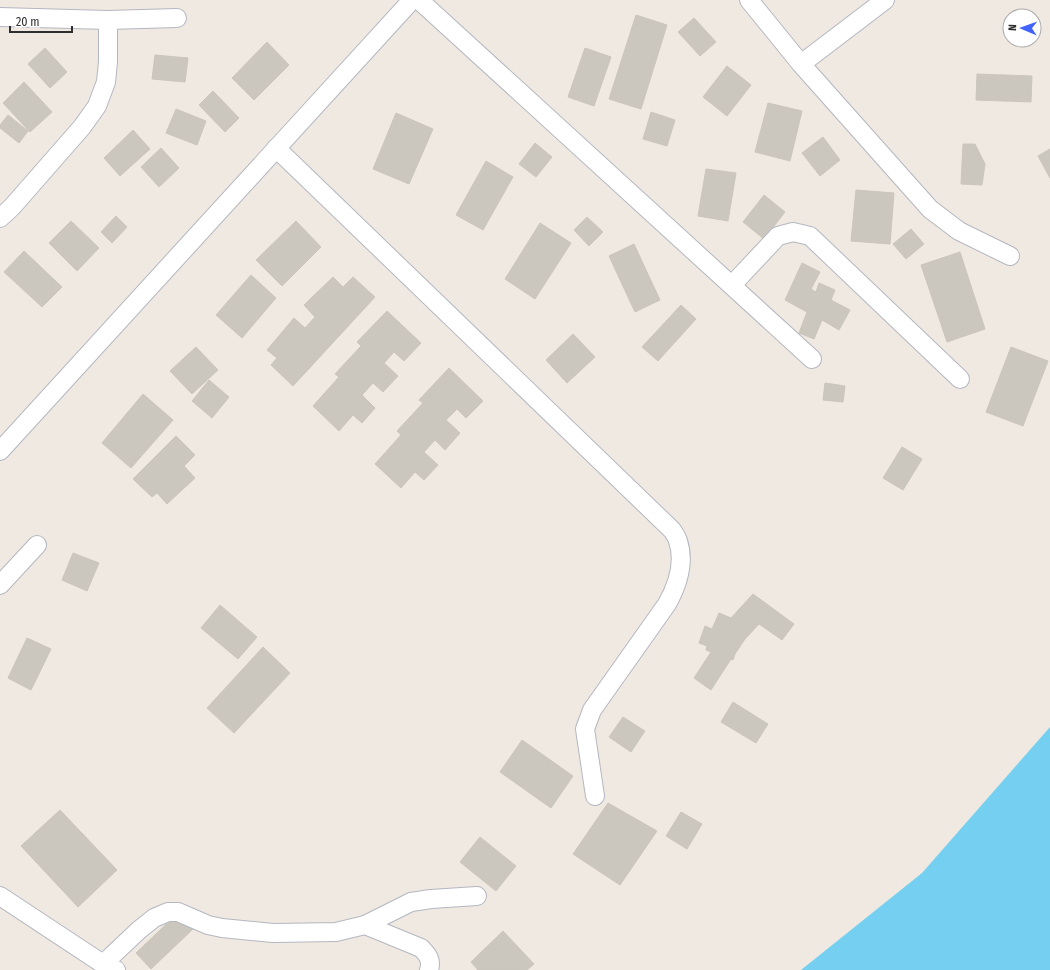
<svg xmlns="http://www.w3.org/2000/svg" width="1050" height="970" font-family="'Fira Sans Condensed',sans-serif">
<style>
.water{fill:#75cff0}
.building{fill:#cbc7bf;stroke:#cbc5ba}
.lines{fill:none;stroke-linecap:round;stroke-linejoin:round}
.street-casing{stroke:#b4b7c1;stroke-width:20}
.street{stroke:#fff;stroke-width:18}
</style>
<rect width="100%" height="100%" fill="#efe9e1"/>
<polygon class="water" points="1050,727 1050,970 801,970 922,873"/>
<g class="building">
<polygon points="636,15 667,25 641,109 609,99"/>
<polygon points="694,18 716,42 700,56 678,32"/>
<polygon points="267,42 289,65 254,100 232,78"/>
<polygon points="45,48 67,72 50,88 28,64"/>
<polygon points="585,48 611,57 594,106 568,97"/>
<polygon points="155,55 188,58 185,82 152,79"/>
<polygon points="727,66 751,85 727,116 703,97"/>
<polygon points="977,74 1032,76 1031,102 976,100"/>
<polygon points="24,82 52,112 30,132 3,103"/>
<polygon points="213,91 239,118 225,132 199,105"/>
<polygon points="768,103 802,111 790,161 755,152"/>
<polygon points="176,109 206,121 197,145 166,133"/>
<polygon points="651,112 675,120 667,146 643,139"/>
<polygon points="396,113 433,129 409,184 373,169"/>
<polygon points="8,115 28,131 19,143 0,128 0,125"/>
<polygon points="133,130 150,149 120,176 104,158"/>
<polygon points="823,137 840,160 820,176 802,153"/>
<polygon points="535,143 552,157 536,177 519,164"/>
<polygon points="963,144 975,144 985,164 982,185 961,184"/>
<polygon points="161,148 179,168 159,187 141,167"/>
<polygon points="1050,149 1050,178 1038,156"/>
<polygon points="486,161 513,177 483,230 456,215"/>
<polygon points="706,169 736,173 728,221 698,216"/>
<polygon points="856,190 894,193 890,244 851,241"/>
<polygon points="764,195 785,212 764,239 743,222"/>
<polygon points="116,216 127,227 112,243 101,232"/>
<polygon points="587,217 603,232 589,246 574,230"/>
<polygon points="71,221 99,248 77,271 49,243"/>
<polygon points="296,221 321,247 282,286 256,260"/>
<polygon points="540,223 571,243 535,299 505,279"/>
<polygon points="911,229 924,244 906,259 893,244"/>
<polygon points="634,244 660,300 635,312 609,256"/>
<polygon points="24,251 62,287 42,307 4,272"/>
<polygon points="960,252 985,329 947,342 921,265"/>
<polygon points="802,263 820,272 811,289 816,292 819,283 835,290 831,300 850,310 839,330 822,320 814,339 799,333 807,312 785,300"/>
<polygon points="251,275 276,298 242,338 216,315"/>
<polygon points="333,277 343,287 353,277 375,297 293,386 271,365 277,358 267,350 294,318 305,328 315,317 304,305"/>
<polygon points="681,305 696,319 658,361 642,347"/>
<polygon points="387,311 421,343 404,361 394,352 384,363 398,376 383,392 373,383 362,395 375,408 362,423 353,415 339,431 313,406 339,377 335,374 361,346 357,342"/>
<polygon points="573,334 595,357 567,383 546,360"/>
<polygon points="196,347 218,370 192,394 170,371"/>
<polygon points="1011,347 1048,361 1023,426 986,412"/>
<polygon points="449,368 483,401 466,418 457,409 446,420 460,433 445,450 435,440 424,452 438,465 424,480 415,472 401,488 375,464 401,435 397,431 423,403 419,400"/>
<polygon points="209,380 229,397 212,418 192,401"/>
<polygon points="825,383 845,386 843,402 823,400"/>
<polygon points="143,394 173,420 131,468 102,443"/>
<polygon points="176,436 195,455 184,466 195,478 167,504 157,493 152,497 133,479"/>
<polygon points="902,447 922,459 903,490 883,478"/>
<polygon points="73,553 99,563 87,591 62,580"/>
<polygon points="753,594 794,624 782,640 759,624 745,639 735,654 733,660 731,659 711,690 694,678 711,652 706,650 707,646 699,643 705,626 712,629 719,613 731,618"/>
<polygon points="220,605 257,637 238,659 201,628"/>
<polygon points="27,638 51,649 31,690 8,678"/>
<polygon points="263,647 290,673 234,733 207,708"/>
<polygon points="733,702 768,724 756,743 721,722"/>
<polygon points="623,717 645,731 631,752 609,737"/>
<polygon points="522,740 573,776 551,808 500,772"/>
<polygon points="608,803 657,831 620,885 573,854"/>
<polygon points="60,810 117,870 78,907 21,846"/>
<polygon points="681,812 702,824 687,849 666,836"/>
<polygon points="480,837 516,866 496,891 460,862"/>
<polygon points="178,913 193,929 151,969 136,953"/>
<polygon points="503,931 534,964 527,970 478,970 471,962"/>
</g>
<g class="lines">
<defs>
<g id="street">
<polyline points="419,0 812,359"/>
<polyline points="749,0 801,64 930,209 959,231 1010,256"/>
<polyline points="0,17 108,20 177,18"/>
<polyline points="801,64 885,0"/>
<path d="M276,148L672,530C674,533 677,537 678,541C685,562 677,586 667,604L592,710L585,729L595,796"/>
<polyline points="0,218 12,207 82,127 97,106 106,82 108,62 108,20"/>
<polyline points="732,285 778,236 793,232 810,236 960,379"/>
<polyline points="0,451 412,0"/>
<polyline points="0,585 37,545"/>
<polyline points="0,896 103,964 116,970"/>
<path d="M365,925L421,948C428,955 432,960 429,970"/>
<polyline points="103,964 139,930 154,918 168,912 178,912 208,925 222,928 273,933 336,932 365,925 411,902 431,899 477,896"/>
</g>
</defs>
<use href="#street" class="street-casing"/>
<use href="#street" class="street"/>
</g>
<g transform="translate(1022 28) rotate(272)"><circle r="19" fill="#ffffff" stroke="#ababab"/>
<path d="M0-3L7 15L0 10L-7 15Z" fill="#4264fb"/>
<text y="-6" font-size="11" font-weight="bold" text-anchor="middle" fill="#2e2e2e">N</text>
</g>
<path d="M10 26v6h62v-6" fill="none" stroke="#2e2e2e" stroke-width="2"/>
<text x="16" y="26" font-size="12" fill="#2e2e2e" stroke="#ffffff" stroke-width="3" paint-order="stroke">20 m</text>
</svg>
